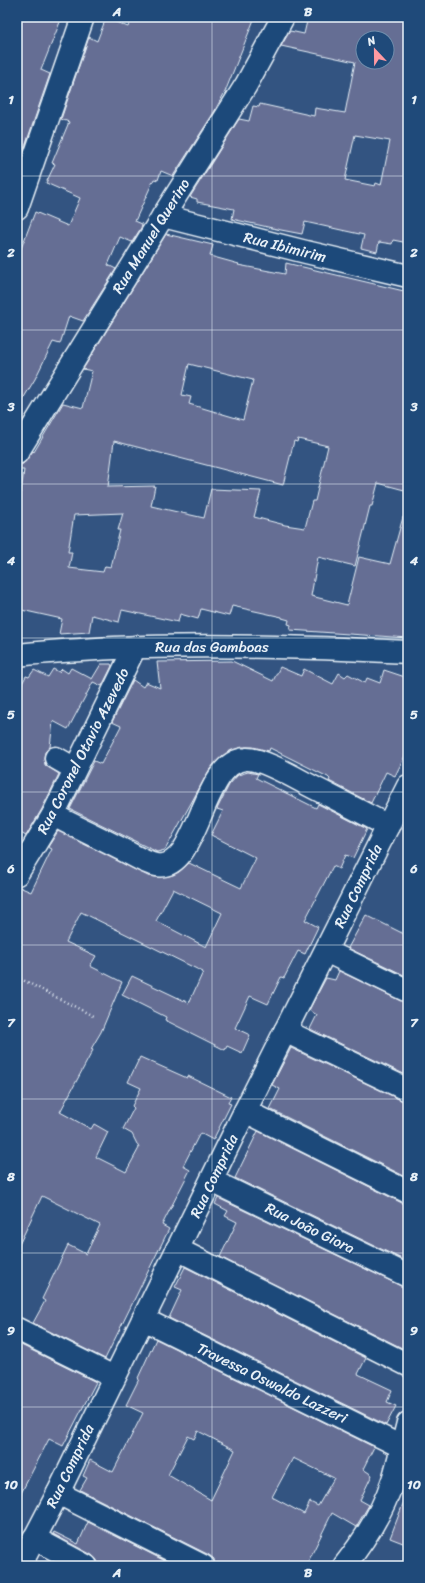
<svg xmlns="http://www.w3.org/2000/svg" width="425" height="1583" font-family="Sriracha,sans-serif">
<style>
.building{fill:#656e94;stroke:#e8f1f8;fill-rule:evenodd}
.lines{fill:none;stroke-linecap:round;stroke-linejoin:round}
.minor-casing{stroke:#e8f1f8;stroke-width:25}
.path{stroke:#e8f1f8;stroke-width:2.5;stroke-dasharray:1 3;stroke-linecap:butt}
.minor{stroke:#1f4a7a;stroke-width:22}
.grid{fill:none;stroke:#e8f1f8;stroke-width:1;stroke-opacity:0.55}
.labels{text-anchor:middle;stroke-width:3.5;stroke-linejoin:round;paint-order:stroke}
.street-label{font-size:15px;fill:#e8f1f8;stroke:#1f4a7a}
.neatline{fill:none;stroke:#e8f1f8;stroke-width:1.5}
.grid-label{font-size:13px;text-anchor:middle;font-weight:bold;fill:#e8f1f8}
</style>
<rect width="100%" height="100%" fill="#335481"/>
<filter id="ink" filterUnits="userSpaceOnUse"><feTurbulence type="fractalNoise" baseFrequency=".025" numOctaves="2"/><feDisplacementMap in="SourceGraphic" scale="8" xChannelSelector="R" yChannelSelector="G"/><feConvolveMatrix kernelMatrix="1 2 1 2 8 2 1 2 1" color-interpolation-filters="sRGB"/></filter>
<g filter="url(#ink)">
<g class="building">
<polygon points="17,17 62,17 41,70 50,74 18,167"/>
<polygon points="132,17 255,17 225,92 213,114 173,176 161,171 158,180 154,179 135,221 142,224 141,228 132,242 120,237 108,265 116,269 83,321 69,316 60,344 53,342 35,379 17,409 17,259 35,212 68,226 80,198 46,183 55,164 52,163 69,122 61,119 89,37 97,41 106,18 128,27"/>
<path d="M308,17H408V243L393,240L392,244L379,242L377,252L361,248L364,235L305,222L302,234L281,230L232,219L234,209L197,202V199L190,197L239,119L249,121L253,106L259,107L260,104L314,116L315,108L345,113L355,62L281,46L290,31L304,34ZM363,38H387V62H363ZM355,135L390,141L381,185L376,183L375,186L345,180Z"/>
<path d="M166,234L213,245L210,256L239,264L238,265L285,274L286,263L408,292V347L404,361H406L404,369H408V491L378,483L372,506H370L355,566L318,557L311,596L347,605L359,557L390,564L403,517H408V638L290,630L291,625L288,624L289,620L282,618V617L232,606L229,616L201,609L198,619L180,614L178,622L122,610L119,622L92,615L89,632L59,634L62,619L17,609V499L21,492L24,470H17V465L23,464L33,451L34,452L63,403L83,408L92,371L83,369ZM189,364L253,380L243,420L189,404L191,397L182,395ZM298,439L328,446L315,501H312L305,528L285,525L254,517L261,491L211,489L204,518L151,506L155,486L108,487L114,441L283,485L294,441L297,442ZM123,513L118,530H120L111,567L105,566L103,572L69,568L72,552H68L74,515Z"/>
<polygon points="232,661 273,681 280,667 301,676 304,669 333,684 339,673 345,677 348,674 365,683 367,678 380,683 384,670 408,678 408,750 395,776 386,772 371,803 329,781 330,779 328,777 270,748 269,751 253,747 242,747 222,756 210,769 165,850 157,852 70,809 94,761 101,764 121,726 112,722 133,680 143,687 146,682 160,688 157,662"/>
<polygon points="101,664 111,664 112,666 102,686 93,682 68,729 53,721 50,747 45,752 44,758 45,765 59,774 42,809 26,836 17,831 17,693 26,676 29,677 34,670 48,677 53,669 59,672 62,669 68,673 71,668 92,679"/>
<path d="M248,772L258,774L256,778L316,808L318,804L367,829L353,858L345,855L339,869L333,866L305,920L318,927L305,954L298,951L284,978L281,977L268,1004L250,996L235,1028L250,1035L242,1053L227,1046L225,1050L165,1020L166,1017L122,995L132,976L189,1003L203,972L81,912L66,942L96,956L90,966L122,982L101,1032L91,1049L93,1050L60,1112L91,1129L94,1124L108,1132L96,1157L126,1172L139,1148L132,1134L123,1129L134,1108L132,1106L141,1088L128,1082L140,1057L187,1078L188,1076L231,1097L228,1103L231,1104L213,1140L200,1133L183,1166L190,1170L162,1225L169,1229L105,1359L33,1323L45,1301L42,1299L68,1245L86,1254L100,1225L42,1196L17,1249V886L31,892L52,849L48,847L58,831L148,876L158,877L173,875L179,872L189,863L241,888L256,858L211,835L223,811L217,809L229,785L238,775ZM173,889L222,913L206,947L156,921Z"/>
<polygon points="366,915 408,936 408,977 348,948"/>
<polygon points="339,971 403,1002 408,1003 408,1076 310,1029 317,1015 309,1010 326,978 335,980"/>
<polygon points="291,1048 403,1101 408,1102 408,1178 270,1109 280,1089 272,1085"/>
<polygon points="258,1131 402,1203 408,1204 408,1262 235,1178"/>
<polygon points="218,1198 403,1287 408,1288 408,1351 220,1257 237,1222 225,1216 228,1211 215,1204"/>
<polygon points="185,1267 366,1358 358,1374 392,1390 387,1402 396,1406 386,1425 169,1318 182,1290 175,1287"/>
<path d="M156,1339L374,1447L363,1469L372,1475L360,1500L369,1505L356,1527L332,1513L306,1566H215L214,1559L209,1555L80,1490L87,1478L83,1476L90,1460L113,1472L143,1413L126,1405L139,1379L138,1378ZM198,1431L235,1450L211,1500L168,1475L188,1436L194,1439ZM293,1458L334,1478L318,1506L310,1502L304,1514L272,1497Z"/>
<polygon points="17,1343 96,1382 63,1446 49,1439 17,1501"/>
<polygon points="406,1496 408,1496 408,1545 390,1538"/>
<polygon points="88,1522 175,1566 98,1566 97,1560 92,1555 53,1534 54,1532 78,1544"/>
</g>
<g class="lines">
<defs>
<g id="minor">
<polyline points="17,208 83,17"/>
<polyline points="163,216 306,252 408,276"/>
<polyline points="17,453 163,216 246,85 283,17"/>
<path d="M17,655C49,651 82,650 114,648C212,644 310,647 408,652"/>
<polyline points="56,758 75,769"/>
<path d="M53,815C76,827 100,838 123,850C133,855 145,863 156,865C199,873 201,761 246,759C260,758 292,776 305,783C332,797 360,811 388,826"/>
<polyline points="17,874 53,815 135,647"/>
<polyline points="326,951 408,991"/>
<polyline points="285,1031 408,1090"/>
<polyline points="245,1111 408,1192"/>
<polyline points="212,1181 408,1276"/>
<polyline points="177,1249 408,1365"/>
<polyline points="143,1319 402,1447"/>
<polyline points="17,1329 114,1377"/>
<polyline points="58,1493 203,1566"/>
<polyline points="34,1538 86,1566"/>
<polyline points="20,1566 58,1493 245,1111 408,786"/>
<path d="M344,1566C364,1541 383,1511 393,1480C399,1461 403,1442 408,1423"/>
</g>
</defs>
<use href="#minor" class="minor-casing"/>
<polyline class="path" points="17,977 93,1016"/>
<use href="#minor" class="minor"/>
</g>
</g>
<path class="grid" d="M212,17V1566M17,176H408M17,330H408M17,484H408M17,638H408M17,792H408M17,945H408M17,1099H408M17,1253H408M17,1407H408"/>
<g class="labels">
<g class="street-label">
<text transform="translate(151 236) rotate(-58)" y="5">Rua Manuel Querino</text>
<text transform="translate(285 247) rotate(14)" y="5">Rua Ibimirim</text>
<text x="212" y="652">Rua das Gamboas</text>
<text transform="translate(83 751) rotate(-63)" y="5">Rua Coronel Otavio Azevedo</text>
<text transform="translate(358 886) rotate(-64)" y="5">Rua Comprida</text>
<text transform="translate(214 1176) rotate(-64)" y="5">Rua Comprida</text>
<text transform="translate(310 1228) rotate(26)" y="5">Rua João Giora</text>
<text transform="translate(272 1383) rotate(26)" y="5">Travessa Oswaldo Lazzeri</text>
<text transform="translate(70 1466) rotate(-64)" y="5">Rua Comprida</text>
</g>
</g>
<rect width="425" height="1583" fill="none" stroke="#1f4a7a" stroke-width="44"/>
<g transform="translate(375 50) rotate(338)"><circle r="19" fill="#1f4a7a" stroke="#6f8dac"/>
<path d="M0-3L7 15L0 10L-7 15Z" fill="#ff9aa2"/>
<text y="-6" font-size="11" font-weight="bold" text-anchor="middle" fill="#e8f1f8">N</text>
</g>
<rect x="22" y="22" width="381" height="1539" class="neatline"/>
<g class="grid-label">
<text x="117" y="16">A</text>
<text x="308" y="16">B</text>
<text x="11" y="104">1</text>
<text x="414" y="104">1</text>
<text x="11" y="257">2</text>
<text x="414" y="257">2</text>
<text x="11" y="411">3</text>
<text x="414" y="411">3</text>
<text x="11" y="565">4</text>
<text x="414" y="565">4</text>
<text x="11" y="719">5</text>
<text x="414" y="719">5</text>
<text x="11" y="873">6</text>
<text x="414" y="873">6</text>
<text x="11" y="1027">7</text>
<text x="414" y="1027">7</text>
<text x="11" y="1181">8</text>
<text x="414" y="1181">8</text>
<text x="11" y="1335">9</text>
<text x="414" y="1335">9</text>
<text x="11" y="1489">10</text>
<text x="414" y="1489">10</text>
<text x="117" y="1577">A</text>
<text x="308" y="1577">B</text>
</g>
</svg>
